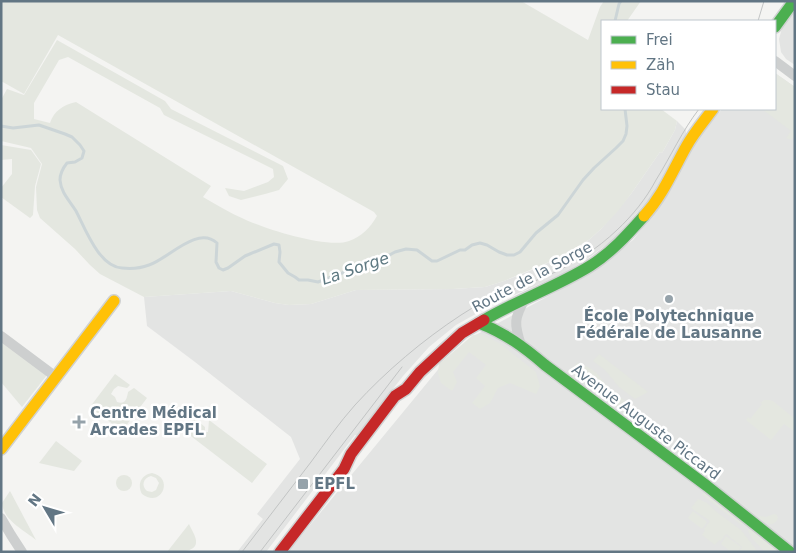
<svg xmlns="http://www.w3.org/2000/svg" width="796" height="553" font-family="'DejaVu Sans',sans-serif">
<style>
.built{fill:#e3e4e3}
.green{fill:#e4e7e0;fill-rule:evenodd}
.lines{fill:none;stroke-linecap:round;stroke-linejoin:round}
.stream{stroke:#ccd5d7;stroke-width:3}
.fast-casing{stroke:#d0d2d2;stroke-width:14}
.slow-casing{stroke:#d0d2d2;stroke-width:14}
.jam-casing{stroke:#d0d2d2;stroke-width:14}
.street{stroke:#cdcfcf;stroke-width:10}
.fast{stroke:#4caf50;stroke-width:11}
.slow{stroke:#ffc107;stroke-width:11}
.jam{stroke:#c62828;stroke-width:11}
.tram{stroke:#c2c4c4;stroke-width:1}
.poi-dot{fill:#95a2aa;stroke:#fff;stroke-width:2}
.labels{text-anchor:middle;stroke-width:5;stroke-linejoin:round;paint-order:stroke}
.street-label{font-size:15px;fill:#627684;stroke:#fff}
.poi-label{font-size:15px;font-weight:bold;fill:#627684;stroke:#fff;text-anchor:start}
.water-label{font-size:16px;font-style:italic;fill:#5e7982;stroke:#fff}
</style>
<rect width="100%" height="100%" fill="#f4f4f2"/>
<g class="built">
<polygon points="795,11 795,65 786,59 781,52 779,39 782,28"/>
<polygon points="775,73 795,87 795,552 288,552 441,366 472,337 586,276 633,240 660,206 696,142 722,109 775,109"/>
<polygon points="677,121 686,130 686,135 665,174 649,199 613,240 587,259 568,271 547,281 497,302 456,325 429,347 403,376 357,435 355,435 266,552 237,552 263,519 257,514 300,459 291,437 195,362 147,326 144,297 231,291 275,303 289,305 311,304 356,290 453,289 485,287 504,281 539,267 568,253 590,239 601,229 631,194 660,152 662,153 675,130"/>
</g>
<g class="green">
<path d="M1,1H521L588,40L600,7L604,1H641L627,21H602V109H661L677,121L675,130L662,153L660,152L631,194L618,211L601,229L590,239L561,257L504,281L485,287L453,289L356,290L311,304L289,305L275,303L231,291L144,297L100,274L90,265L75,249L40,218L37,210L36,187L42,164L31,148L1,141V100L7,89L24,95L57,40L165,101L171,109L283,166L288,179L279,190L265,194L241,200L229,196L225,188L244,191L268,182L274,177L273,169L164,115L160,108L68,57L59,60L34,103V119L50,123C54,111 63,105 76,102L211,186L203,197C217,205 230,213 244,219C265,229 328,249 349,241C361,237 370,228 377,216L374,212L58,35L24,94L1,81Z"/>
<polygon points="775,73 795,87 795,136 791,140 786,138 791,131 762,109 775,109"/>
<polygon points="1,145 31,150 41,164 35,186 33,215 30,218 1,197 1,188 12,174 12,159 1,160"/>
<polygon points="481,334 499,343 536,372 540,386 536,394 510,383 498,388 490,403 480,409 472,403 485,386 476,378 486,365 469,352 453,372 457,382 452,391 441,383 438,373 439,364 473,335"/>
<polygon points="1,340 47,375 22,407 1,382"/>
<polygon points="599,354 648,392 635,399 619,387 605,370 593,361"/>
<path d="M577,363C599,370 597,375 611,390C618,396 627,402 634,407L636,416H631L570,371Z"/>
<path d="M115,374L130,385L127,388L118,386L114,389L111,394L115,397L117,402C125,405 127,399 128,392L134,388L147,398L122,431L90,407Z"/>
<polygon points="764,400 769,400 773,401 795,419 795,432 784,424 771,440 746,420 748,417 750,419 762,404 760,403"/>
<polygon points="193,417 205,427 205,432 208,432 209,420 267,464 252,483 183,430"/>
<polygon points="642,419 659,432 654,438 642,429"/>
<polygon points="56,441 82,461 74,471 39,463"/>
<path d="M152,473C175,478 161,509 142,494C137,484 141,475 152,473ZM151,476L156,478L159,483L156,490L152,492L147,491C141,486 143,478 151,476Z"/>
<circle cx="124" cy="483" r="8"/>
<polygon points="706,490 748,523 740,524 702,495"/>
<path d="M10,491L36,540C24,530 3,520 2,503Z"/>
<polygon points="698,499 707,503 718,513 741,530 758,552 738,552 742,547 726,534 721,541 719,540 715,545 702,535 705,530 704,529 710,521 691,508"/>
<polygon points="693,511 707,522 702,529 688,518"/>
<path d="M774,514L777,515L778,518C774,528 765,524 759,518L760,516L766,517Z"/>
<path d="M189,524C191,529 197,537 196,543C195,553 175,552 167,552Z"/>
<polygon points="750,528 783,552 765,552 752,538 748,531"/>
<polygon points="726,536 741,547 737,552 731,552 721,544"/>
</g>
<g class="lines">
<g class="stream">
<polyline points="615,21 619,4 621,1"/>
<path d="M1,126L13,128L39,125L65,134L72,137L80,145L84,151L82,158L75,162L67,163C63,168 60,174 60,180C61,193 70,201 76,211C85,228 99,267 122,268C130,269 141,268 149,265C168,259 197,225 217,243L216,262L219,268L223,270L228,268L245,256L274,244L279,245L280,252L279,262L288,273L295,277L299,280H308L318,282L345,272L365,268L395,252L406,249L417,250L432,261H437L460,250H465L472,245L480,243L487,245L499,252L507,255H514L520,252L536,233L558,215L583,180L594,168L616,148L623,141L626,134L627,126L625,109"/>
</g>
<defs>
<g id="fast">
<polyline points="775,27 794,1"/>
<path d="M484,320C518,300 556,287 590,266C611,253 628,234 644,216"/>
<path d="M479,323C505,333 524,347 545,365L707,486L790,552"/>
</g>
<g id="slow">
<path d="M644,216C663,195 672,172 686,147C693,134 704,121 713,109"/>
<polyline points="1,449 114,301"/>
</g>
<polyline id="jam" points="280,552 344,469 351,454 395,396 406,389 420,372 462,333 484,320"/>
</defs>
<use href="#fast" class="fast-casing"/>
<use href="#slow" class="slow-casing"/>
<use href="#jam" class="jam-casing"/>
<g class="street">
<polyline points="775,61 795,76"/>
<polyline points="1,336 56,377"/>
<path d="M521,345C514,324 514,318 525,299"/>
<polyline points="1,518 11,535 22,552"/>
</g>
<use href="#fast" class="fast"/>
<use href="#slow" class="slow"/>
<use href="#jam" class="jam"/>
<g class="tram">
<polyline points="758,21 764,1"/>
<path d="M242,552C265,522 288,492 311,462C325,443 339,423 355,405C386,371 423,340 461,315C489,296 521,288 551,274C575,263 597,249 617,230C632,216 646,199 656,180C671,156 682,131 699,109"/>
<polyline points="260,552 402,367"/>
</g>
</g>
<g class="poi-dot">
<circle cx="669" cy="299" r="5"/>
<path d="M76.5 414.5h5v5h5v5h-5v5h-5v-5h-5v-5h5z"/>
<rect x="297" y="478" width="12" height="12" rx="2.5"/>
</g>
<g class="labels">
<g class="street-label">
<text transform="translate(532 277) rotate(-28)" y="5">Route de la Sorge</text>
<text transform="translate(646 422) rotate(37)" y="5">Avenue Auguste Piccard</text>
</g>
<g class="poi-label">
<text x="669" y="321" text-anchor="middle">École Polytechnique<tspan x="669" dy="17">Fédérale de Lausanne</tspan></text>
<text x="90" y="418">Centre Médical<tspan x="90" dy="17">Arcades EPFL</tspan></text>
<text x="314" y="489">EPFL</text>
</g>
<g class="water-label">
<text transform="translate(355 268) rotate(-19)" y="6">La Sorge</text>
</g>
</g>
<rect width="796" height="553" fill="none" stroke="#627684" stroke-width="5"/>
<rect x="601" y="20" width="175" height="90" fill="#ffffff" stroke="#c0c8ce"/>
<rect x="611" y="36" width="25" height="8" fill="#4caf50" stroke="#c0c8ce"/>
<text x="646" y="45" font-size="15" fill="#627684">Frei</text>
<rect x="611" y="61" width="25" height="8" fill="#ffc107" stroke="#c0c8ce"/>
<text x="646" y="70" font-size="15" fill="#627684">Zäh</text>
<rect x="611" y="86" width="25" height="8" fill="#c62828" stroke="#c0c8ce"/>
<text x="646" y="95" font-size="15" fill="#627684">Stau</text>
<g transform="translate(45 508) rotate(308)" stroke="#ffffff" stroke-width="4" paint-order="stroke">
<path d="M0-4L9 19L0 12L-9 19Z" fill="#627684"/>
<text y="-8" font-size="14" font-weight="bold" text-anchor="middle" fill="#627684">N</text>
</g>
</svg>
